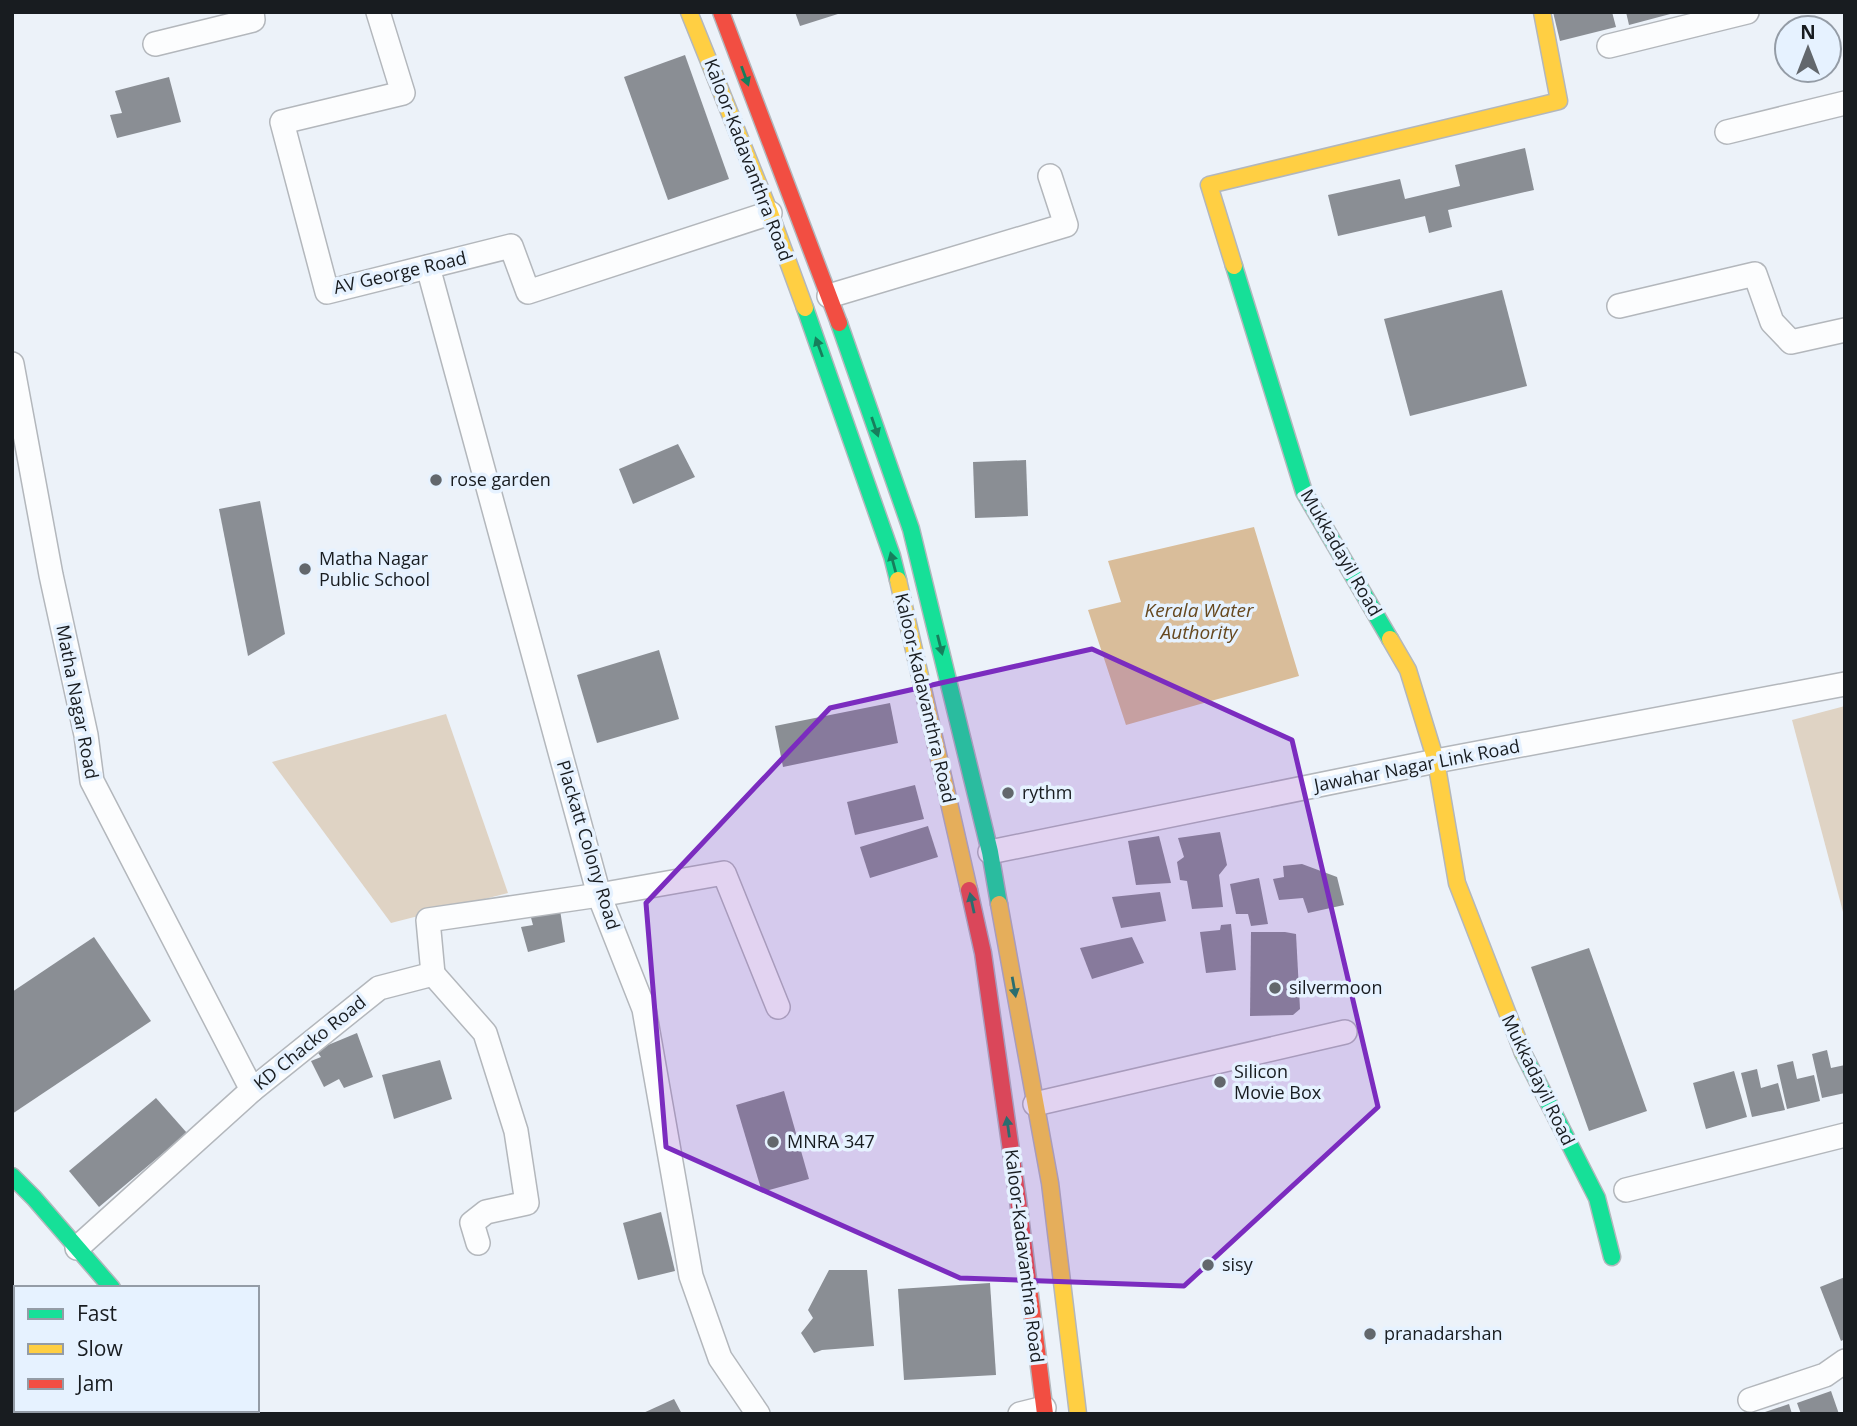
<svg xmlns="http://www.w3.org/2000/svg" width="1857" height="1426" font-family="'Open Sans',sans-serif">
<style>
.green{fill:#dfd3c4}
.water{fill:#d9bd9a}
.building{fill:#8a8e94}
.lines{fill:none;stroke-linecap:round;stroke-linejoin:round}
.street-casing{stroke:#b3b7bc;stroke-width:26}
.fast-casing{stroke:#b3b7bc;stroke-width:19}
.slow-casing{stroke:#b3b7bc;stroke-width:19}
.jam-casing{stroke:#b3b7bc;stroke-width:19}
.street{stroke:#fcfdfe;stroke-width:23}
.fast{stroke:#16e098;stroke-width:16}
.slow{stroke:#ffcf43;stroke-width:16}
.jam{stroke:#f24e42;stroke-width:16}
.oneway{fill:#177e5c}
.marked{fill:#7b2cbf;fill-opacity:0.2;stroke:#7b2cbf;stroke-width:5;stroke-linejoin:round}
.poi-dot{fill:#62676c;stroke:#e6f2ff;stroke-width:2.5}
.labels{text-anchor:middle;stroke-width:7;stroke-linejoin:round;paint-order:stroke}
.street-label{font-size:18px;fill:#181c20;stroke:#e6f2ff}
.poi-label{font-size:18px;fill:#181c20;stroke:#e6f2ff;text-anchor:start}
.water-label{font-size:19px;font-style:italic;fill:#66481f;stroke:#e6f2ff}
</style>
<rect width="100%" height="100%" fill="#ecf2f9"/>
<g class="green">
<polygon points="1845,706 1845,911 1843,912 1792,720"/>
<polygon points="446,714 508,893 391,923 272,762"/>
</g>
<polygon class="water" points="1254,527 1299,676 1126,725 1088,610 1121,602 1108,561"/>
<g class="building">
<polygon points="795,12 841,12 841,13 800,26"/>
<polygon points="1553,12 1612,12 1616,27 1560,41"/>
<polygon points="1626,12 1674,12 1674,13 1629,25"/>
<polygon points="685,55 729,179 668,200 624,77"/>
<polygon points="169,77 181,122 117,138 110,115 122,113 115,91"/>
<polygon points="1525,148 1534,190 1448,210 1452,227 1429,233 1425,216 1338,236 1328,195 1400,179 1405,199 1460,186 1455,165"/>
<polygon points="1502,290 1527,386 1410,416 1384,319"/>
<polygon points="678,444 695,477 633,504 619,469"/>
<polygon points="1026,460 1028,516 975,518 973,462"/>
<polygon points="260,501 285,634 248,656 219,509"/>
<polygon points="659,650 679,719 597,743 577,675"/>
<polygon points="890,703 898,743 783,767 775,726"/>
<polygon points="915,785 924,819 855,835 847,802"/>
<polygon points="928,826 938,857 870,878 860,847"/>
<polygon points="1220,832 1227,865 1219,875 1223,907 1192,909 1187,881 1180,880 1177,862 1184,857 1178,838"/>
<polygon points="1159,836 1171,883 1136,885 1128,841"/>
<polygon points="1302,864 1337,877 1344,905 1308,913 1303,898 1279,900 1273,879 1284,877 1283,866"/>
<polygon points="1259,878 1268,924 1251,926 1248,914 1236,914 1230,884"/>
<polygon points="1160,892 1166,921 1121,928 1112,897"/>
<polygon points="560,910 565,942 528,952 521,927 533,925 530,914"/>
<polygon points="1231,924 1236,970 1206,973 1200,932 1220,930 1221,925"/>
<polygon points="1251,932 1285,932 1296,934 1300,1009 1293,1015 1250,1016"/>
<polygon points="94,937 151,1021 12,1114 12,992"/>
<polygon points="1132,937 1144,963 1092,979 1080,948"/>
<polygon points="1589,948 1647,1111 1589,1131 1531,967"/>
<polygon points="357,1033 373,1077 344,1088 339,1079 324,1087 311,1061 321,1057 316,1050"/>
<polygon points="1827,1050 1831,1068 1845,1065 1845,1093 1822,1098 1812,1054"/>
<polygon points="440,1060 452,1099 394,1119 382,1075"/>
<polygon points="1793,1061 1797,1079 1814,1075 1820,1101 1787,1109 1777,1065"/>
<polygon points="1757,1069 1761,1088 1778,1083 1785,1110 1752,1117 1741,1073"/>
<polygon points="1734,1071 1747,1117 1706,1129 1693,1083"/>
<polygon points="784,1091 809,1179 762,1192 736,1105"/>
<polygon points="156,1098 187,1133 99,1207 69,1171"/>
<polygon points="661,1212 675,1271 638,1280 623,1223"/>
<polygon points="829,1270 867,1270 874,1346 822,1350 814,1353 801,1333 813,1318 808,1310"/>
<polygon points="1845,1277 1845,1339 1841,1341 1820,1287"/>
<polygon points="990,1283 996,1375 904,1380 898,1289"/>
<polygon points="1831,1391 1839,1414 1801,1414 1797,1403"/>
<polygon points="674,1399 682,1414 641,1414"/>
<polygon points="1789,1404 1792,1414 1762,1414 1762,1413"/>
<polygon points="38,1410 161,1410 165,1414 41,1414"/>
</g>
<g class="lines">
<defs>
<g id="street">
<polyline points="378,12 403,93 282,122 327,292 511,246 528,292 770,213"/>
<polyline points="155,44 253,20 252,12"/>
<polyline points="1609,46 1747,12"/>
<polyline points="1727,132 1845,103"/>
<polyline points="428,267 599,895 644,1009 691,1276 720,1358 758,1414"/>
<polyline points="829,296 1066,225 1050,176"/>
<polyline points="1619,306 1755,274 1772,322 1791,342 1845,330"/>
<polyline points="12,364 51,575 86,735 92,781 252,1090"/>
<polyline points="990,852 1436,761 1845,684"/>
<polyline points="433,974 428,920 599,895 724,873 778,1007"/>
<polyline points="1035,1104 1345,1032"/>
<polyline points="1626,1190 1845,1135"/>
<polyline points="77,1248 252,1090 379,988 433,974 485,1033 516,1131 527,1203 486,1212 472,1223 478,1243"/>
<polyline points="1750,1400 1825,1375 1845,1361"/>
<polyline points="1020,1414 1044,1408"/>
</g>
<g id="fast">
<polyline points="1234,266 1304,492 1390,639"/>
<polyline points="805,308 892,556 898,580"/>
<polyline points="839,323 911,529 990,852 999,904"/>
<polyline points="1523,1053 1597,1198 1612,1257"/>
<polyline points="12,1176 34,1198 112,1288"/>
<polyline points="220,1410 223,1414"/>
</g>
<g id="slow">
<polyline points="689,12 770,213 805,308"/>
<polyline points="1234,266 1209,185 1559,101 1542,12"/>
<polyline points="898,580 969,890"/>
<polyline points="1390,639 1408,670 1436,761 1457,883 1523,1053"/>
<polyline points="999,904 1050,1183 1078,1414"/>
</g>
<g id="jam">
<polyline points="721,12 839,323"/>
<polyline points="969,890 983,953 1018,1200 1045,1414"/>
</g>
</defs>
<use href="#street" class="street-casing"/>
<use href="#fast" class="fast-casing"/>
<use href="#slow" class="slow-casing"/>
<use href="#jam" class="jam-casing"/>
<use href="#street" class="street"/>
<use href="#fast" class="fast"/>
<use href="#slow" class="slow"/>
<use href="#jam" class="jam"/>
</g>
<defs><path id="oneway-solid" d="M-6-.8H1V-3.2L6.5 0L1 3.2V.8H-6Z" transform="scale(1.75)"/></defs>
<g class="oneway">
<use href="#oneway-solid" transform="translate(745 76) rotate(70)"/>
<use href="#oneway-solid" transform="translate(819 347) rotate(-110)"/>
<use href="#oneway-solid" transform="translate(875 427) rotate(71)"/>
<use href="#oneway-solid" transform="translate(893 562) rotate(-105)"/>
<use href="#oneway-solid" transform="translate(940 645) rotate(76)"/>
<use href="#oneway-solid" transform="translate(972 903) rotate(-102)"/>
<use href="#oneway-solid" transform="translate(1014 987) rotate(80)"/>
<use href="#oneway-solid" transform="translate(1008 1127) rotate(-98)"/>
</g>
<path class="marked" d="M1092,649L1292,740L1378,1107L1184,1286L960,1278L666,1147L646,903L830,708Z"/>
<g class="poi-dot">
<circle cx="436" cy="480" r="7"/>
<circle cx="305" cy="569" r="7"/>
<circle cx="1008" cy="793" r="7"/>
<circle cx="1275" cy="988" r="7"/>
<circle cx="1220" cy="1082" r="7"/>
<circle cx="773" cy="1142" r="7"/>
<circle cx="1208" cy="1265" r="7"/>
<circle cx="1370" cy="1334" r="7"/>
</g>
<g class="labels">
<g class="street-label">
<text transform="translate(748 160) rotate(69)" y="6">Kaloor-Kadavanthra Road</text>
<text transform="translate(400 273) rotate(-13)" y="6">AV George Road</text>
<text transform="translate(1341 553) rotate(60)" y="6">Mukkadayil Road</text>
<text transform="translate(925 698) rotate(77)" y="6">Kaloor-Kadavanthra Road</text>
<text transform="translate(77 702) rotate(79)" y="6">Matha Nagar Road</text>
<text transform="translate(1417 766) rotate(-11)" y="6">Jawahar Nagar Link Road</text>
<text transform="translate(588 845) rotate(73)" y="6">Plackatt Colony Road</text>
<text transform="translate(310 1043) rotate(-39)" y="6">KD Chacko Road</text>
<text transform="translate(1538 1080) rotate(64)" y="6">Mukkadayil Road</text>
<text transform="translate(1024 1256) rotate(83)" y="6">Kaloor-Kadavanthra Road</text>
</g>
<g class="poi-label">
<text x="450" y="486">rose garden</text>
<text x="319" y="565">Matha Nagar<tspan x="319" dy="21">Public School</tspan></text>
<text x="1022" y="799">rythm</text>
<text x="1289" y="994">silvermoon</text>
<text x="1234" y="1078">Silicon<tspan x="1234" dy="21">Movie Box</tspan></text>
<text x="787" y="1148">MNRA 347</text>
<text x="1222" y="1271">sisy</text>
<text x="1384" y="1340">pranadarshan</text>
</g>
<g class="water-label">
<text x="1199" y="617">Kerala Water<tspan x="1199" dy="22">Authority</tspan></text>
</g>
</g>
<rect width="1857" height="1426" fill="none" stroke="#181c20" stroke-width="28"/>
<rect x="14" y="1286" width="245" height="126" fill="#e6f2ff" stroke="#949ca6" stroke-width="2"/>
<rect x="28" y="1309" width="35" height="10" fill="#16e098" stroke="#949ca6" stroke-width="2"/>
<text x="77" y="1321" font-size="21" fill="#181c20">Fast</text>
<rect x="28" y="1344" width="35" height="10" fill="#ffcf43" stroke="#949ca6" stroke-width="2"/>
<text x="77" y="1356" font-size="21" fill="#181c20">Slow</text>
<rect x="28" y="1379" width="35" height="10" fill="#f24e42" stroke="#949ca6" stroke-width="2"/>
<text x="77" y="1391" font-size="21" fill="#181c20">Jam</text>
<g transform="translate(1808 49)"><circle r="33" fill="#e6f2ff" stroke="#949ca6" stroke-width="2"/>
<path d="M0-5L12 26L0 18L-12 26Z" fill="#62676c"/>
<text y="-10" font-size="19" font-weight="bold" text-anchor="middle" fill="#181c20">N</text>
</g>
</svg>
